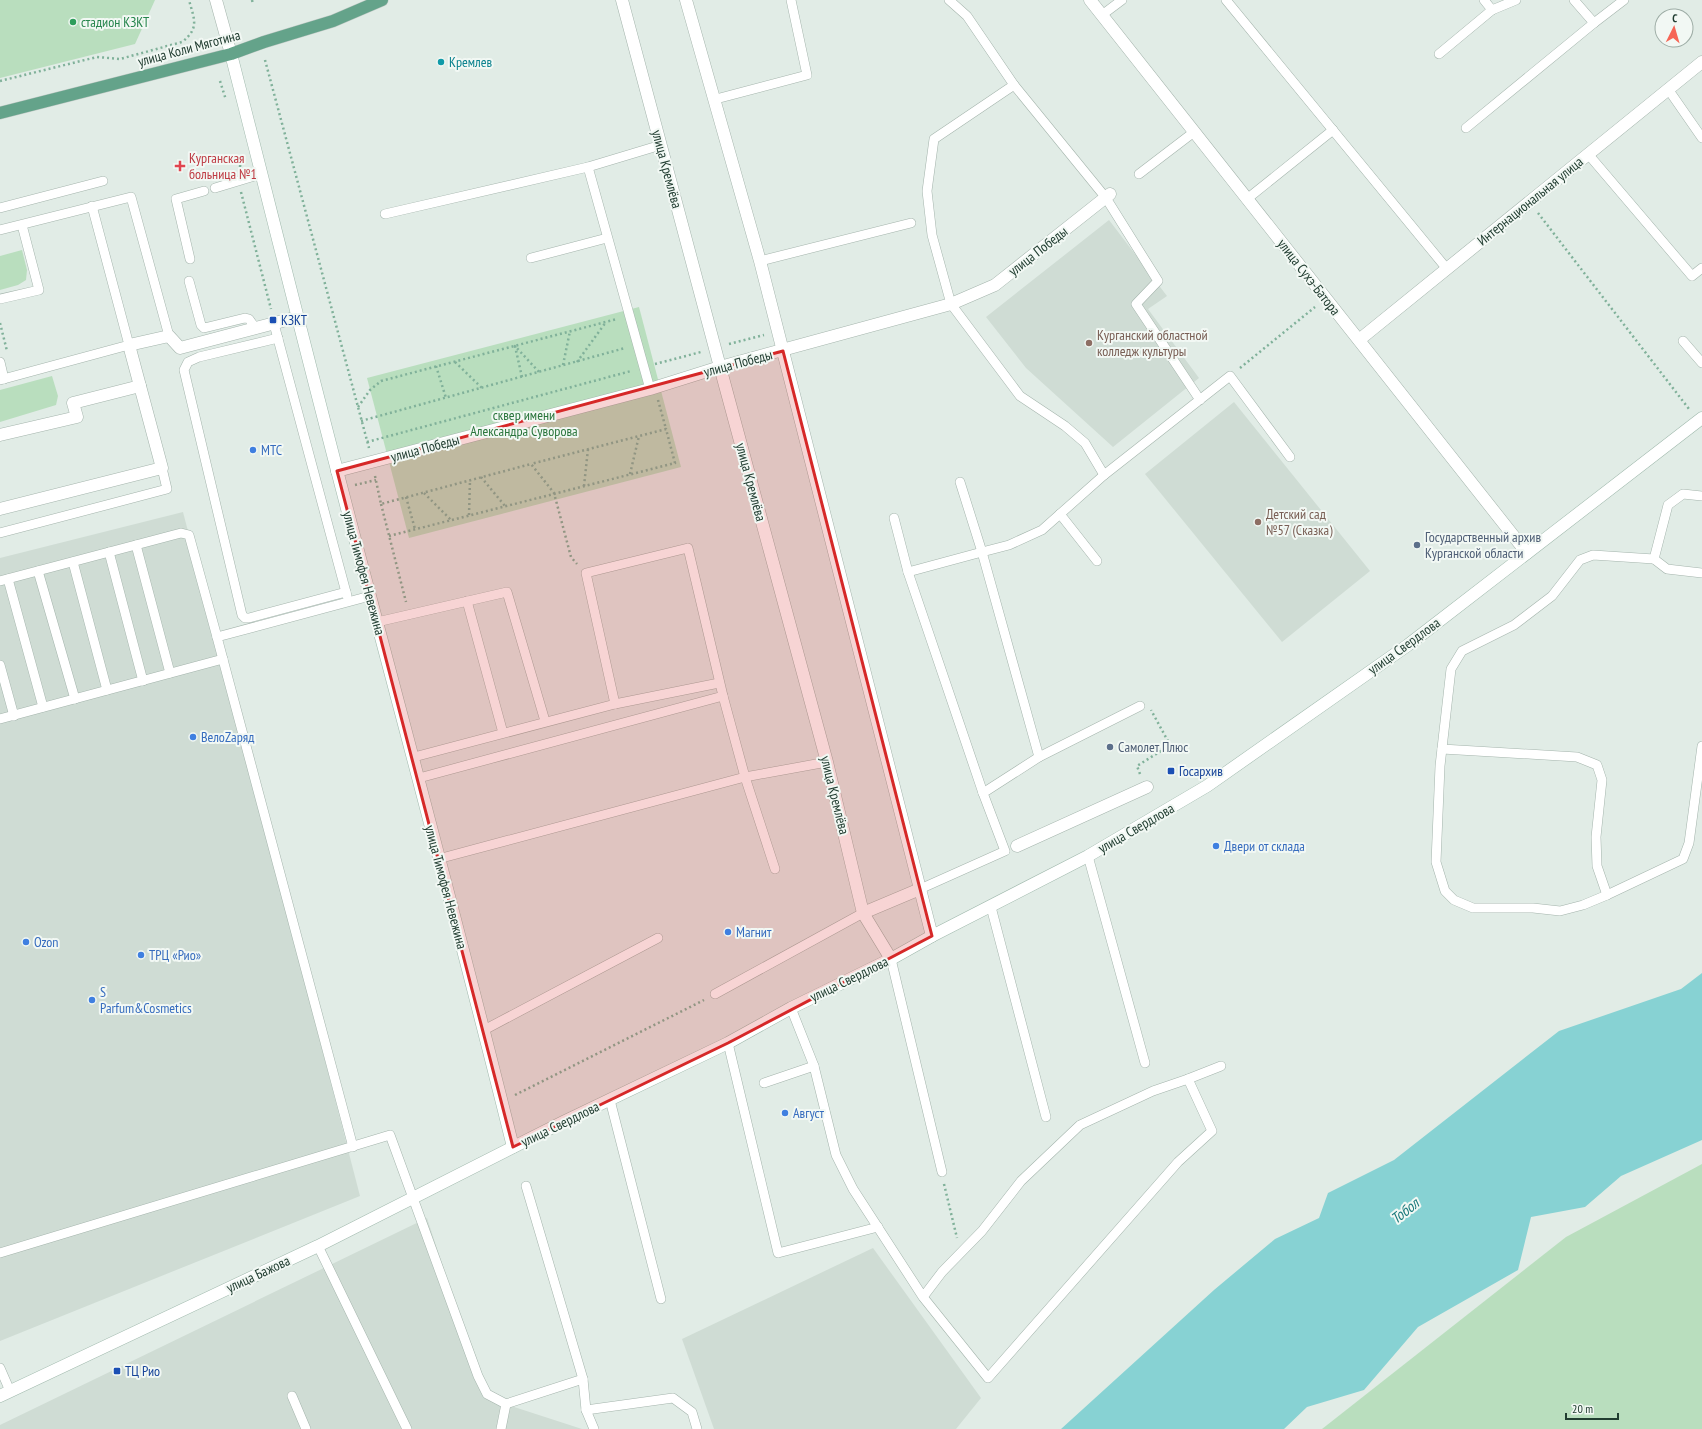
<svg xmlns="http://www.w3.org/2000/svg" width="1702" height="1429" font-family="'PT Sans Narrow',sans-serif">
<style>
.built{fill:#cfdcd4}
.green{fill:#b9debe}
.water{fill:#87d2d3}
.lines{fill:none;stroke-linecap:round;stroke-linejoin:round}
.lane-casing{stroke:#a4b4ac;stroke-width:10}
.street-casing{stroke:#a4b4ac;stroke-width:13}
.secondary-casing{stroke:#9fb8ac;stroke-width:13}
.primary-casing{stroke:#c1c9c5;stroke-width:13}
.path{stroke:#80b19a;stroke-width:2.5;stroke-dasharray:2 3;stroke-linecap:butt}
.lane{stroke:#fff;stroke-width:9}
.street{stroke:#fff;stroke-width:12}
.secondary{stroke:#fff;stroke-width:12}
.primary{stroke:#64a38a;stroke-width:12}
.marked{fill:#d62828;fill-opacity:0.2;stroke:#d62828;stroke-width:3;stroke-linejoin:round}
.leisure-dot{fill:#2e9e5b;stroke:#f2f8f4;stroke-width:1.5}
.culture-dot{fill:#0f9aa8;stroke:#f2f8f4;stroke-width:1.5}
.health-dot{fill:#e0444e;stroke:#f2f8f4;stroke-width:1.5}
.transit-dot{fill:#1a4fb4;stroke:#f2f8f4;stroke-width:1.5}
.education-dot{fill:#8d6e63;stroke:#f2f8f4;stroke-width:1.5}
.shop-dot{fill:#3f7fe0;stroke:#f2f8f4;stroke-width:1.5}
.service-dot{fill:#5c6f8a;stroke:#f2f8f4;stroke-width:1.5}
.labels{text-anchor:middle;stroke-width:4;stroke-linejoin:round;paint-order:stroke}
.leisure-label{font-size:14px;fill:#27864d;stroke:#f2f8f4;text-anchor:start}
.street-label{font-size:14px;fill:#213d31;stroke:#f2f8f4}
.culture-label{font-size:14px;fill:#0d838f;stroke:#f2f8f4;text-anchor:start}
.health-label{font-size:14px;fill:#be3a42;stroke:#f2f8f4;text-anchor:start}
.transit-label{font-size:14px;fill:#164399;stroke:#f2f8f4;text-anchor:start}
.education-label{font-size:14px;fill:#785e54;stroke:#f2f8f4;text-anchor:start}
.park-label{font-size:14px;fill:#2a753c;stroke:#f2f8f4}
.shop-label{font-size:14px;fill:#366cbe;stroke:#f2f8f4;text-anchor:start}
.service-label{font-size:14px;fill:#4e5e75;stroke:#f2f8f4;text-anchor:start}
.water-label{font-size:15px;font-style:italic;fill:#19797b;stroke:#f2f8f4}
</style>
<rect width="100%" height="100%" fill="#e1ece6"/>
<g class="built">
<polygon points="1109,220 1167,296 1148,309 1199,378 1113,447 1026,368 986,317"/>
<polygon points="1234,402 1370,571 1282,642 1145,474"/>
<polygon points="183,512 360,1196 0,1341 0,558"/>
<polygon points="427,1218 486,1398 582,1429 0,1429 0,1425"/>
<polygon points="873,1248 981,1398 956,1429 714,1429 682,1339"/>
</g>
<g class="green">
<polygon points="0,0 155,0 135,44 0,78"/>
<polygon points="22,250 27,270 26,280 18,285 0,290 0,256"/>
<polygon points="639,307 681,467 409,538 367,378"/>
<polygon points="52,376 58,396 56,405 0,422 0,390"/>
<polygon points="1702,1164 1702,1429 1322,1429 1566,1237"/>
</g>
<polygon class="water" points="1702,973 1702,1140 1621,1176 1585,1207 1531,1217 1518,1270 1418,1327 1364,1390 1307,1407 1284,1429 1061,1429 1214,1290 1275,1239 1319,1218 1328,1193 1394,1160 1559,1031 1681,989"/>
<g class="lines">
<defs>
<g id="lane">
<polyline points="949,0 967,16 1014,85"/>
<polyline points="1226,0 1447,269"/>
<polyline points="1484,0 1492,10"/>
<polyline points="1574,0 1594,23 1624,0"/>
<polyline points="1102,15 1122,0"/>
<polyline points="1439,54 1492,10 1516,0"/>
<polyline points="1668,89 1702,138"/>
<polyline points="716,99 807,75 791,0"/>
<polyline points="1466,128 1594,23"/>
<polyline points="1588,154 1692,276 1702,268"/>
<polyline points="588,167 650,389"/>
<polyline points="1139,174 1194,132"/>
<polyline points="215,188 261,174"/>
<polyline points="1247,199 1333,130"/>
<polyline points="0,208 103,181"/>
<polyline points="385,214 588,167 661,145"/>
<polyline points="0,230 131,197 169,336"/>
<polyline points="531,258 607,238"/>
<polyline points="190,259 176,199 204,191"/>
<polyline points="760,261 911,223"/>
<polyline points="189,281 201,325 204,328 245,318 249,319 256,329"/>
<polyline points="0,299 39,290 22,225"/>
<polyline points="274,324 347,596"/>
<polyline points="278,338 199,357 188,362 184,370 242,615 245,618 249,618 346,592"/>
<polyline points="1683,341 1702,363"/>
<polyline points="0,362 4,379"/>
<polyline points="0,380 129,345 92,206"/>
<polyline points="1200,400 1136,304 1158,281 1106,198 1014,85 934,139 927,191 932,235 951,304 1020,396 1065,426 1085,443 1104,475 1230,376 1290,457"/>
<polyline points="960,482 982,552 1009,545 1042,530 1104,475"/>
<polyline points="1702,496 1683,494 1668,505 1654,559 1667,569 1702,573"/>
<polyline points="1060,514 1097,561"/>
<polyline points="894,518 908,572 983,793"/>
<polyline points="0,533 167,489 162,468"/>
<polyline points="136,545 170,673"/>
<polyline points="109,552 143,681"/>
<polyline points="1654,559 1593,555 1580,560 1552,596 1514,625 1462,651 1451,669 1440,766 1436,862 1445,891 1454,900 1473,908 1533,908 1560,911 1583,905 1607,895 1683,859 1689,843 1702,746"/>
<polyline points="73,562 107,690"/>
<polyline points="38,571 75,699"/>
<polyline points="908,572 982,552 1039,757"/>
<polyline points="8,579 43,707"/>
<polyline points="0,581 181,533 189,535 217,637"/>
<polyline points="467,601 503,733"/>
<polyline points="377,622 507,592 545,721"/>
<polyline points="0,665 14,716"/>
<polyline points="723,696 745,777 775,869"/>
<polyline points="0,719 223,659"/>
<polyline points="1442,749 1577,757 1597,765 1602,780 1596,837 1597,866 1607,895"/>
<polyline points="414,757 615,704 719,683"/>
<polyline points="419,778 723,696 688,548 586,573 615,704"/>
<polyline points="1088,856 1145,1063"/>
<polyline points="438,859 745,777 827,762"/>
<polyline points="920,889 1005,851 983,793 1039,757 1140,706"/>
<polyline points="991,907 1046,1117"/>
<polyline points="891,959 942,1172"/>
<polyline points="715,994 863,913"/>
<polyline points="791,1008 814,1066 836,1155 853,1189 923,1297 942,1272 982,1231 1021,1181 1080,1125 1153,1091 1188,1079 1212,1131 1178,1162 988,1378 923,1297"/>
<polyline points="484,1030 658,938"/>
<polyline points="728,1043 778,1253 878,1227"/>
<polyline points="1188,1079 1221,1066"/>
<polyline points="764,1083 814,1066"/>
<polyline points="610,1100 661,1299"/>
<polyline points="353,1147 217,637 370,596"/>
<polyline points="526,1186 583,1379"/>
<polyline points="318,1246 407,1429"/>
<polyline points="0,1253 390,1135 478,1376 487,1394 506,1404 583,1379 586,1410 673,1398 692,1412 697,1429"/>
<polyline points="0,1368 10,1391"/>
<polyline points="292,1396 306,1429"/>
<polyline points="586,1410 594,1429"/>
<polyline points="501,1429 506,1404"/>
</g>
<g id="street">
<polyline points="216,0 231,54"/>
<polyline points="622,0 720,367 827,762 863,913 891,959"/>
<polyline points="686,0 760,261 932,936"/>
<polyline points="1090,0 1527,553"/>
<polyline points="1359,340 1702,62"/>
<polyline points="0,435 77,417 73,403 140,386"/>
<polyline points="337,471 650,389 720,367 951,304 995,285 1110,194"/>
<polyline points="0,509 162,468 129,345 169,336 180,348 298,317"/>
<polyline points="1017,846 1147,787"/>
<polyline points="863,913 920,889"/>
</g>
<g id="secondary">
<path d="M231,54C277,234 321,413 369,592C418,777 467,961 513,1147"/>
<polyline points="0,1396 318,1246 563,1122 728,1043 791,1008 891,959 932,936 1088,856 1207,786 1408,645 1702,418"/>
</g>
<polyline id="primary" points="0,113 231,54 264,42 333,21 382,0"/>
</defs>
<use href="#lane" class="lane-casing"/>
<use href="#street" class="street-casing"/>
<use href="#secondary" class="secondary-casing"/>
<use href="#primary" class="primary-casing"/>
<g class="path">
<polyline points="252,0 253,4"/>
<polyline points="265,60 369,448"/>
<path d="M0,81L97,57L120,59L182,42C200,28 194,19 189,0"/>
<polyline points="220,81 226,100"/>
<polyline points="240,167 241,156"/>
<polyline points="241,192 271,309"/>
<polyline points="1538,213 1689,409"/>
<polyline points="0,323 7,351"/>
<polyline points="729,344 764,335"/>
<polyline points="455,362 482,388"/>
<polyline points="577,362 606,322"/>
<polyline points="655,364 701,352"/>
<polyline points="563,365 570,331"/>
<polyline points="436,366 446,398"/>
<polyline points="1240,368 1315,307"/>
<polyline points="522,377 515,346 539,372"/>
<polyline points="658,400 666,429"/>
<polyline points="358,407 370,390 381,381 617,319"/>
<polyline points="361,421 625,348"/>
<polyline points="367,442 631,371"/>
<polyline points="630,474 639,436"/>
<polyline points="375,476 381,504 531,464 554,493 571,557 577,564"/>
<polyline points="481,477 505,506"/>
<polyline points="355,485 376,480"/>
<polyline points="584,486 588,449"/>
<polyline points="424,493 451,520"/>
<polyline points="406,497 415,529"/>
<polyline points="381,504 406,602"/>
<polyline points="469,515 470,480"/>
<polyline points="389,536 675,463 666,429 531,464"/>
<polyline points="1140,774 1137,766 1164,749 1169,743 1151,710"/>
<polyline points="515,1095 704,1000"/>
<polyline points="944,1184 957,1238"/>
</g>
<use href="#lane" class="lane"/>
<use href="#street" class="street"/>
<use href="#secondary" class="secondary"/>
<use href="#primary" class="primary"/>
</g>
<path class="marked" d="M783,351L932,936L728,1043L513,1147L337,471Z"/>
<circle class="leisure-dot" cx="73" cy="22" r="4"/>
<circle class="culture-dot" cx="441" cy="62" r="4"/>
<path class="health-dot" d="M178 160h4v4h4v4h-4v4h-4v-4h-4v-4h4z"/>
<g class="transit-dot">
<rect x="269" y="316" width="8" height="8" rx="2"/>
<rect x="1167" y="767" width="8" height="8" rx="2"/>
<rect x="113" y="1367" width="8" height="8" rx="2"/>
</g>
<g class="education-dot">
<circle cx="1089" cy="343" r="4"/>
<circle cx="1258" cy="522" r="4"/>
</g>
<g class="shop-dot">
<circle cx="253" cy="450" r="4"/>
<circle cx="193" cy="737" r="4"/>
<circle cx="1216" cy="846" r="4"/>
<circle cx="728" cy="932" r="4"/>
<circle cx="26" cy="942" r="4"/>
<circle cx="141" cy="955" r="4"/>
<circle cx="92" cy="1000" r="4"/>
<circle cx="785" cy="1113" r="4"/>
</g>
<g class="service-dot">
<circle cx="1417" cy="545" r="4"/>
<circle cx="1110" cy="747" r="4"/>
</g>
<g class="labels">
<g class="leisure-label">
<text x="81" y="27">стадион КЗКТ</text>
</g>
<g class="street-label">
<text transform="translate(189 48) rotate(-15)" y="5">улица Коли Мяготина</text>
<text transform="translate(667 169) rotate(75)" y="5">улица Кремлёва</text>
<text transform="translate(1530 201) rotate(-39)" y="5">Интернациональная улица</text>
<text transform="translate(1038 251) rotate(-38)" y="5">улица Победы</text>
<text transform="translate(1309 277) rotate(52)" y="5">улица Сухэ-Батора</text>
<text transform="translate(738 363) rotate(-15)" y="5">улица Победы</text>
<text transform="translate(425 448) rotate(-15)" y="5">улица Победы</text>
<text transform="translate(751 482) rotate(75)" y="5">улица Кремлёва</text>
<text transform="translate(364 573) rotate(75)" y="5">улица Тимофея Невежина</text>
<text transform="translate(1404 646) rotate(-36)" y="5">улица Свердлова</text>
<text transform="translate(835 795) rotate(76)" y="5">улица Кремлёва</text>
<text transform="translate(1136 828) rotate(-30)" y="5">улица Свердлова</text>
<text transform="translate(446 887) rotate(75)" y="5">улица Тимофея Невежина</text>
<text transform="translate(849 979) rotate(-26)" y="5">улица Свердлова</text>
<text transform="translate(560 1124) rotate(-26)" y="5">улица Свердлова</text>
<text transform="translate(258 1274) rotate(-25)" y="5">улица Бажова</text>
</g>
<g class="culture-label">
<text x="449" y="67">Кремлев</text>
</g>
<g class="health-label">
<text x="189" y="163">Курганская<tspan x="189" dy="16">больница №1</tspan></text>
</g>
<g class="transit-label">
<text x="281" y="325">КЗКТ</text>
<text x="1179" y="776">Госархив</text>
<text x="125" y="1376">ТЦ Рио</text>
</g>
<g class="education-label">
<text x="1097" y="340">Курганский областной<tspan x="1097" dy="16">колледж культуры</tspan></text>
<text x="1266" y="519">Детский сад<tspan x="1266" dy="16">№57 (Сказка)</tspan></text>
</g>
<g class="park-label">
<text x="524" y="420">сквер имени<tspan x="524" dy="16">Александра Суворова</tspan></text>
</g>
<g class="shop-label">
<text x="261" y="455">МТС</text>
<text x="201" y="742">ВелоZаряд</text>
<text x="1224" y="851">Двери от склада</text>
<text x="736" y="937">Магнит</text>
<text x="34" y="947">Ozon</text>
<text x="149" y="960">ТРЦ «Рио»</text>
<text x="100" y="997">S<tspan x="100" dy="16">Parfum&amp;Cosmetics</tspan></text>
<text x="793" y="1118">Август</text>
</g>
<g class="service-label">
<text x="1425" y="542">Государственный архив<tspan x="1425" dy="16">Курганской области</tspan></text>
<text x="1118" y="752">Самолет Плюс</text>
</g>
<g class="water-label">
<text transform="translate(1405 1211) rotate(-38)" y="5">Тобол</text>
</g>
</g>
<g transform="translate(1674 28) rotate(5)"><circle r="19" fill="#f2f8f4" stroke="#9eada6"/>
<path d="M0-3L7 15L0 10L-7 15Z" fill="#f66555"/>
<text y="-6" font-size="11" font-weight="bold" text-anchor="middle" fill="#213d31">С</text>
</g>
<path d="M1566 1413v6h52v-6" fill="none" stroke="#213d31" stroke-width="2"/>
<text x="1572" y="1413" font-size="12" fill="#213d31" stroke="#f2f8f4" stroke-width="3" paint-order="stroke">20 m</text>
</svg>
